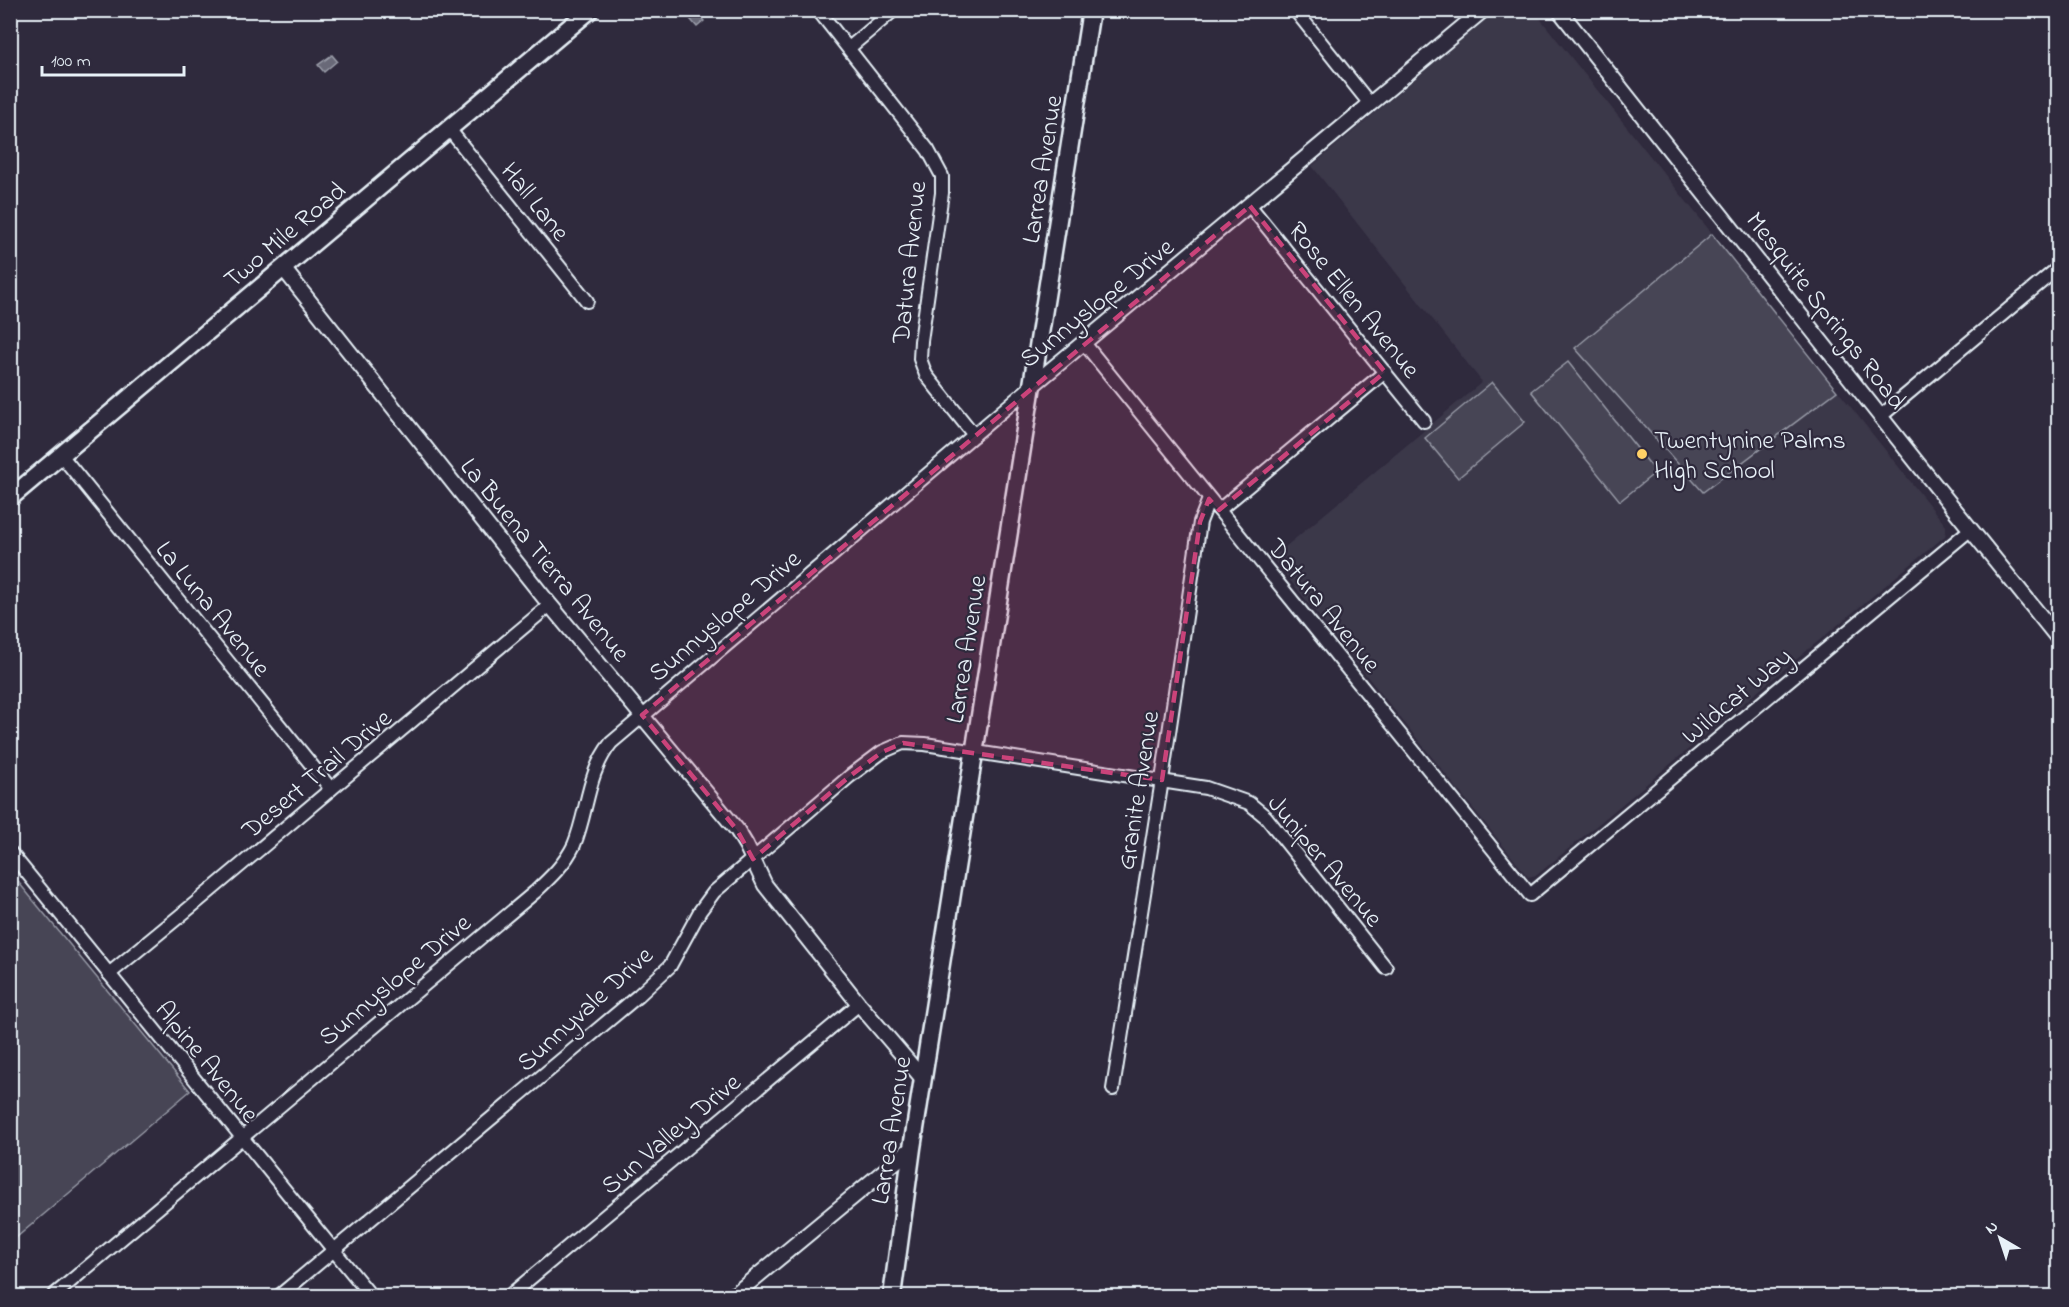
<svg xmlns="http://www.w3.org/2000/svg" width="2069" height="1307" font-family="'Indie Flower',sans-serif">
<style>
.built{fill:#3b3749}
.green{fill:#464455;stroke:#979aa6;stroke-width:1.5}
.water{fill:#696978;stroke:#9c9fab;stroke-width:1.5}
.lines{fill:none;stroke-linecap:round;stroke-linejoin:round}
.minor-casing{stroke:#e8f1f8;stroke-width:16}
.tertiary-casing{stroke:#e8f1f8;stroke-width:18}
.secondary-casing{stroke:#e8f1f8;stroke-width:21}
.minor{stroke:#2f2a3d;stroke-width:12}
.tertiary{stroke:#2f2a3d;stroke-width:14}
.secondary{stroke:#2f2a3d;stroke-width:16}
.marked{fill:#ca437a;fill-opacity:0.2;stroke:#ca437a;stroke-width:4.5;stroke-dasharray:12 8;stroke-linejoin:round}
.poi-dot{fill:#ffd166;stroke:#2f2a3d;stroke-width:2}
.labels{text-anchor:middle;stroke-width:4.5;stroke-linejoin:round;paint-order:stroke}
.street-label{font-size:26px;fill:#e8f1f8;stroke:#2f2a3d}
.poi-label{font-size:26px;fill:#e8f1f8;stroke:#2f2a3d;text-anchor:start}
</style>
<rect width="100%" height="100%" fill="#2f2a3d"/>
<filter id="ink" filterUnits="userSpaceOnUse"><feTurbulence type="fractalNoise" baseFrequency=".0167" numOctaves="2"/><feDisplacementMap in="SourceGraphic" scale="12" xChannelSelector="R" yChannelSelector="G"/><feConvolveMatrix kernelMatrix="1 2 1 2 8 2 1 2 1" color-interpolation-filters="sRGB"/></filter>
<g filter="url(#ink)">
<polygon class="built" points="1497,10 1534,11 1946,526 1946,532 1945,536 1537,875 1528,877 1272,558 1482,382 1312,166"/>
<g class="green">
<polygon points="1712,234 1837,391 1703,492 1575,348"/>
<polygon points="1568,362 1656,472 1620,501 1531,391"/>
<polygon points="1492,382 1525,422 1458,478 1425,438"/>
<polygon points="10,872 190,1091 11,1242 10,1242"/>
</g>
<g class="water">
<polygon points="690,11 694,11 704,21 697,27 686,14"/>
<polygon points="332,55 337,61 324,72 318,65"/>
</g>
<g class="lines">
<defs>
<g id="minor">
<polyline points="818,10 928,150 942,176 942,193 921,341 920,359 926,375 974,435"/>
<polyline points="1295,10 1370,104"/>
<polyline points="849,48 894,10"/>
<polyline points="449,129 587,301"/>
<polyline points="1250,206 1424,421"/>
<polyline points="1084,343 1530,895 1971,529"/>
<polyline points="1881,416 2058,268"/>
<polyline points="61,455 331,789"/>
<polyline points="1219,510 1385,372"/>
<polyline points="10,852 371,1296"/>
<polyline points="109,974 198,901 550,605"/>
<polyline points="1113,1089 1162,780 1200,522 1209,499"/>
<path d="M53,1296L535,892C550,878 565,864 574,845C588,811 587,773 611,743L1034,384"/>
<polyline points="279,1296 639,995 670,966 700,911 714,892 850,776 882,752 903,743 925,744 1206,788 1249,803 1266,817 1386,968"/>
<polyline points="509,1296 859,1004"/>
</g>
<g id="tertiary">
<polyline points="1559,10 1918,464 2058,638"/>
<polyline points="283,268 550,605 737,830 746,845 765,885 859,1004 923,1079"/>
<polyline points="1034,384 1483,10"/>
<polyline points="733,1296 912,1148"/>
</g>
<g id="secondary">
<polyline points="10,498 590,10"/>
<polyline points="892,1296 912,1148 1091,10"/>
</g>
</defs>
<use href="#minor" class="minor-casing"/>
<use href="#tertiary" class="tertiary-casing"/>
<use href="#secondary" class="secondary-casing"/>
<use href="#minor" class="minor"/>
<use href="#tertiary" class="tertiary"/>
<use href="#secondary" class="secondary"/>
</g>
</g>
<path class="marked" d="M1250,206L1385,372L1219,510L1209,499L1200,522L1162,780L903,743L882,752L850,776L753,859L737,830L642,715Z"/>
<circle class="poi-dot" cx="1642" cy="454" r="6"/>
<g class="labels">
<g class="street-label">
<text transform="translate(1041 169) rotate(-81)" y="9">Larrea Avenue</text>
<text transform="translate(536 201) rotate(51)" y="9">Hall Lane</text>
<text transform="translate(284 234) rotate(-40)" y="9">Two Mile Road</text>
<text transform="translate(908 262) rotate(-84)" y="9">Datura Avenue</text>
<text transform="translate(1355 299) rotate(51)" y="9">Rose Ellen Avenue</text>
<text transform="translate(1096 302) rotate(-39)" y="9">Sunnyslope Drive</text>
<text transform="translate(1827 310) rotate(52)" y="9">Mesquite Springs Road</text>
<text transform="translate(546 559) rotate(51)" y="9">La Buena Tierra Avenue</text>
<text transform="translate(1325 605) rotate(51)" y="9">Datura Avenue</text>
<text transform="translate(214 608) rotate(51)" y="9">La Luna Avenue</text>
<text transform="translate(724 615) rotate(-40)" y="9">Sunnyslope Drive</text>
<text transform="translate(965 649) rotate(-81)" y="9">Larrea Avenue</text>
<text transform="translate(1736 695) rotate(-40)" y="9">Wildcat Way</text>
<text transform="translate(316 773) rotate(-40)" y="9">Desert Trail Drive</text>
<text transform="translate(1137 790) rotate(-81)" y="9">Granite Avenue</text>
<text transform="translate(1326 860) rotate(50)" y="9">Juniper Avenue</text>
<text transform="translate(394 979) rotate(-40)" y="9">Sunnyslope Drive</text>
<text transform="translate(584 1008) rotate(-42)" y="9">Sunnyvale Drive</text>
<text transform="translate(208 1061) rotate(51)" y="9">Alpine Avenue</text>
<text transform="translate(890 1130) rotate(-81)" y="9">Larrea Avenue</text>
<text transform="translate(670 1133) rotate(-40)" y="9">Sun Valley Drive</text>
</g>
<g class="poi-label">
<text x="1654" y="448">Twentynine Palms<tspan x="1654" dy="30">High School</tspan></text>
</g>
</g>
<rect width="2069" height="1307" fill="none" stroke="#2f2a3d" stroke-width="36"/>
<rect x="18" y="18" width="2033" height="1271" fill="none" stroke="#e8f1f8" stroke-width="2" filter="url(#ink)"/>
<g transform="translate(2000 1238) rotate(321)" stroke="#2f2a3d" stroke-width="4.5" paint-order="stroke">
<path d="M0-4.5L10 22L0 15L-10 22Z" fill="#e8f1f8"/>
<text y="-9" font-size="16" font-weight="bold" text-anchor="middle" fill="#e8f1f8">N</text>
</g>
<path d="M42 66v9h142v-9" fill="none" stroke="#e8f1f8" stroke-width="3"/>
<text x="51" y="66" font-size="18" fill="#e8f1f8" stroke="#2f2a3d" stroke-width="4.5" paint-order="stroke">100 m</text>
</svg>
